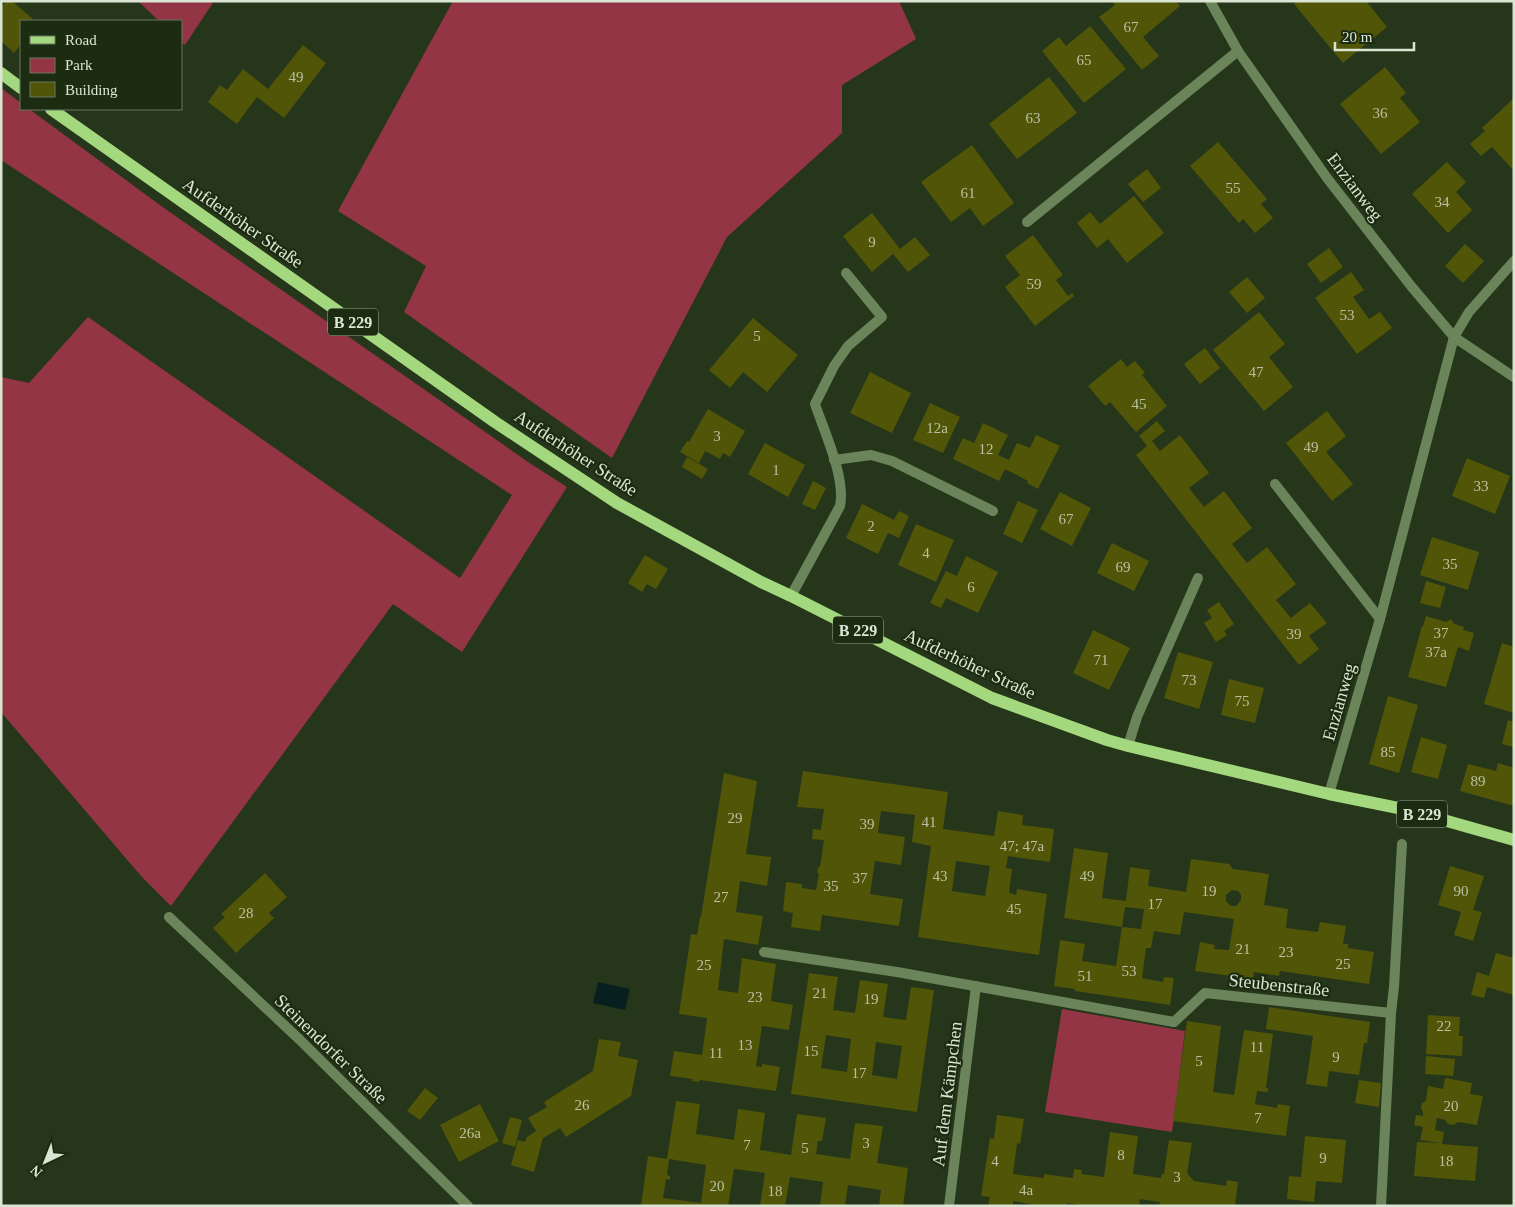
<svg xmlns="http://www.w3.org/2000/svg" width="1515" height="1207" font-family="'Times New Roman',serif">
<style>
.green{fill:#943545}
.water{fill:#07201f}
.building{fill:#515508;fill-rule:evenodd}
.lines{fill:none;stroke-linecap:round;stroke-linejoin:round}
.service{stroke:#6b845a;stroke-width:10}
.minor{stroke:#6b845a;stroke-width:10}
.primary{stroke:#a4d87e;stroke-width:12}
.labels{text-anchor:middle;stroke-width:4.5;stroke-linejoin:round;paint-order:stroke}
.number-label{font-size:15px;fill:#b8c1a1}
.shield{fill:#1c2c10;stroke:#a2ae99;stroke-width:1}
.shield-label{font-size:16px;font-weight:bold;fill:#dbe5d4}
.street-label{font-size:18px;fill:#dbe5d4;stroke:#1c2c10}
</style>
<rect width="100%" height="100%" fill="#26361a"/>
<g class="green">
<polygon points="138,1 214,1 185,45 181,42 181,21 159,21"/>
<polygon points="453,1 899,1 916,39 842,85 842,133 727,237 612,458 404,312 426,266 338,211"/>
<polygon points="1,88 21,103 21,109 29,109 164,208 531,464 567,487 462,652 393,604 171,906 141,876 1,712 1,377 29,383 88,317 460,578 512,495 1,160"/>
<polygon points="1062,1009 1185,1031 1172,1132 1045,1112"/>
</g>
<polygon class="water" points="598,982 630,989 625,1010 593,1003"/>
<g class="building">
<polygon points="6,1 12,1 35,21 21,21 21,44 14,53 1,41 1,7"/>
<polygon points="1112,1 1176,1 1180,6 1143,37 1159,56 1142,70 1099,17 1115,5"/>
<polygon points="1297,1 1366,1 1387,27 1343,63 1294,4"/>
<polygon points="1090,26 1126,69 1084,103 1042,51 1059,37 1066,46"/>
<polygon points="303,45 326,63 284,118 257,97 237,124 208,102 220,85 227,90 243,69 268,89"/>
<polygon points="1385,67 1406,93 1400,98 1420,122 1381,154 1340,104"/>
<polygon points="1049,77 1077,113 1017,159 989,124"/>
<polygon points="1514,98 1514,171 1492,147 1481,156 1470,144 1485,131 1482,128"/>
<polygon points="1218,142 1267,199 1261,204 1273,218 1255,233 1243,219 1239,223 1190,166"/>
<polygon points="972,145 1014,203 983,226 970,208 951,222 921,182"/>
<polygon points="1447,162 1466,182 1456,192 1472,210 1448,233 1412,194"/>
<polygon points="1147,169 1161,188 1143,202 1128,184"/>
<polygon points="1134,196 1164,233 1127,263 1108,239 1097,248 1077,223 1090,212 1100,224"/>
<polygon points="872,213 900,249 915,237 930,255 908,272 893,254 872,272 843,236"/>
<polygon points="1033,235 1063,275 1056,280 1068,296 1072,293 1074,296 1035,326 1005,287 1020,275 1005,256"/>
<polygon points="1465,244 1484,261 1463,283 1445,266"/>
<polygon points="1329,248 1343,267 1321,283 1307,264"/>
<polygon points="1351,272 1364,290 1353,297 1369,319 1380,312 1392,328 1357,354 1315,298"/>
<polygon points="1247,277 1265,298 1247,313 1229,292"/>
<polygon points="1259,312 1285,344 1269,357 1293,387 1264,411 1213,350"/>
<polygon points="753,318 798,355 767,392 743,372 730,388 709,370"/>
<polygon points="1205,348 1220,368 1200,384 1184,364"/>
<polygon points="1121,359 1127,367 1135,361 1145,373 1142,375 1167,406 1136,432 1110,402 1105,406 1088,386"/>
<polygon points="870,372 911,393 892,433 850,413"/>
<polygon points="930,403 960,417 943,453 913,440"/>
<polygon points="708,409 745,431 730,457 723,453 720,459 705,451 699,463 680,452 687,441 689,442"/>
<polygon points="1327,411 1346,436 1326,452 1353,484 1332,501 1286,443"/>
<polygon points="1157,421 1165,431 1152,441 1160,451 1180,435 1209,473 1189,488 1204,507 1224,491 1252,528 1232,544 1247,563 1267,547 1296,584 1276,600 1291,618 1310,603 1327,623 1309,636 1319,649 1299,665 1136,455 1147,446 1139,436"/>
<polygon points="983,423 1008,435 998,455 1009,460 1017,443 1030,448 1036,435 1060,446 1038,489 1027,483 1028,481 1005,469 999,481 953,459 963,438 974,443"/>
<polygon points="765,443 805,465 788,497 748,474"/>
<polygon points="687,457 708,469 702,479 682,467"/>
<polygon points="1467,458 1510,476 1495,514 1452,496"/>
<polygon points="813,481 826,488 815,510 802,504"/>
<polygon points="1060,492 1091,508 1072,546 1040,529"/>
<polygon points="1018,501 1038,510 1022,543 1003,534"/>
<polygon points="862,504 894,520 899,511 909,516 899,538 888,533 878,554 846,538"/>
<polygon points="916,524 954,540 936,582 898,565"/>
<polygon points="1432,537 1479,552 1468,590 1420,575"/>
<polygon points="1112,543 1149,561 1134,591 1097,573"/>
<polygon points="645,555 668,569 656,589 647,584 642,592 628,583"/>
<polygon points="966,556 998,572 978,613 946,598 941,608 930,603 946,571 957,576"/>
<polygon points="1426,581 1446,587 1440,608 1420,603"/>
<polygon points="1219,602 1234,624 1224,631 1227,635 1216,642 1204,623 1212,618 1207,610"/>
<polygon points="1426,616 1446,622 1451,619 1454,624 1464,627 1463,630 1474,633 1469,651 1458,647 1446,687 1408,677 1422,626 1423,626"/>
<polygon points="1093,630 1130,648 1109,690 1073,673"/>
<polygon points="1502,643 1514,647 1514,713 1484,704"/>
<polygon points="1178,652 1213,662 1199,709 1164,698"/>
<polygon points="1229,679 1264,688 1255,723 1221,715"/>
<polygon points="1388,696 1418,705 1399,773 1369,764"/>
<polygon points="1508,720 1514,722 1514,747 1502,744"/>
<polygon points="1421,737 1447,745 1438,779 1411,772"/>
<polygon points="1498,763 1514,768 1514,806 1460,791 1468,764 1496,771"/>
<path d="M803,771L948,792L943,829L994,836L998,811L1023,815L1022,825L1054,829L1050,862L1008,856L1006,868L1012,869L1009,893L1016,895L1017,889L1047,894L1039,955L918,937L931,846L912,842L915,815L881,811L878,833L905,837L901,865L875,861L870,894L903,899L899,926L822,915L820,931L791,927L793,913L783,911L786,882L802,884V888L816,890L819,873H817L818,867H820L824,840L812,839L813,829L821,830L824,809L797,807ZM956,861L990,866L985,896L952,891Z"/>
<polygon points="724,773 757,781 746,854 771,857 767,886 740,881 736,912 763,916 758,945 724,939 718,990 738,993 742,958 776,964 771,1001 793,1005 789,1030 762,1026 756,1066 762,1067 762,1064 780,1067 776,1091 700,1080 699,1082 692,1081 693,1079 670,1076 674,1051 702,1055 707,1018 679,1014 691,934 697,935 700,917 701,917"/>
<path d="M1074,848L1108,853L1102,898L1126,901L1130,867L1150,870L1148,886L1186,892L1191,859L1229,864L1233,869L1269,874L1264,905L1288,909L1286,928L1318,932L1320,922L1346,926L1343,944H1348V948L1374,952L1369,984L1280,971L1279,976L1254,972L1253,979L1195,971L1200,942L1215,945L1214,949L1229,950L1234,919L1184,912L1180,935L1154,931L1151,948H1146L1142,978L1163,982L1164,977L1174,978L1170,1005L1075,991V989L1054,986L1060,940L1085,944L1082,961L1116,966L1122,927L1141,929L1144,909L1125,907L1122,927L1064,918ZM1232,890L1238,891L1241,895V900L1236,906H1231L1226,901V895Z"/>
<polygon points="1450,866 1484,876 1473,910 1482,912 1473,941 1454,935 1461,912 1438,905"/>
<polygon points="265,873 287,897 269,913 274,918 236,953 213,928 225,917 221,914"/>
<polygon points="1496,953 1514,958 1514,995 1487,987 1484,998 1471,995 1477,972 1489,976"/>
<path d="M809,973L838,977L833,1010L855,1013L860,980L888,984L883,1017L906,1020L911,987L934,990L917,1112L791,1094ZM826,1035L851,1039L847,1072L821,1068ZM876,1042L902,1046L897,1079L872,1075Z"/>
<polygon points="1269,1007 1370,1022 1367,1043 1364,1043 1359,1075 1329,1071 1327,1087 1306,1084 1313,1036 1266,1029"/>
<polygon points="1428,1015 1460,1017 1459,1036 1463,1036 1462,1056 1426,1054"/>
<polygon points="1187,1021 1221,1026 1213,1092 1234,1095 1244,1030 1273,1034 1266,1088 1268,1088 1268,1092 1257,1091 1255,1104 1277,1108 1278,1104 1290,1106 1286,1136 1173,1121"/>
<polygon points="599,1039 621,1042 618,1056 638,1060 631,1096 566,1137 560,1128 543,1138 534,1172 511,1165 518,1140 525,1142 527,1137 536,1131 528,1118 547,1107 544,1102 593,1071"/>
<polygon points="1426,1056 1455,1059 1453,1076 1425,1074"/>
<polygon points="1445,1078 1472,1083 1470,1094 1483,1096 1477,1125 1458,1122 1453,1125 1448,1124 1445,1120 1437,1118 1435,1130 1444,1132 1442,1144 1478,1147 1475,1181 1414,1176 1417,1142 1441,1143 1420,1140 1423,1127 1414,1125 1416,1115 1423,1116 1423,1112 1421,1108 1422,1103 1426,1101 1428,1086 1443,1089"/>
<polygon points="1359,1080 1381,1083 1379,1107 1355,1103"/>
<polygon points="425,1088 438,1098 420,1120 407,1111"/>
<path d="M676,1101L700,1104L696,1134L734,1140L738,1109L765,1113L760,1150L791,1155L797,1114L826,1118L822,1141H818L816,1154L850,1159L855,1123L883,1126L877,1163L908,1168L903,1206H879L881,1190L848,1185L845,1206H820L823,1182L790,1177L785,1206H760L765,1173L734,1169L728,1206H641L648,1156L667,1159ZM669,1159L706,1165L701,1203L663,1198L666,1179L670,1180V1176L667,1175Z"/>
<polygon points="480,1104 499,1141 459,1162 440,1125"/>
<polygon points="997,1115 1024,1119 1020,1144 1017,1143 1013,1174 1044,1178 1044,1174 1073,1178 1074,1169 1082,1170 1081,1174 1104,1177 1110,1132 1138,1136 1133,1174 1161,1178 1162,1174 1164,1174 1169,1140 1192,1143 1187,1173 1194,1181 1226,1186 1227,1180 1238,1182 1235,1206 1159,1206 1160,1202 1140,1199 1139,1206 1088,1206 1067,1203 1067,1206 1040,1206 1013,1201 1013,1206 988,1206 990,1197 981,1196 990,1138 994,1139"/>
<polygon points="510,1117 522,1120 515,1147 502,1143"/>
<polygon points="1305,1136 1346,1140 1342,1183 1316,1181 1314,1202 1287,1199 1289,1176 1301,1177"/>
</g>
<g class="lines">
<g class="service">
<polyline points="1275,484 1380,619"/>
<polyline points="1174,1022 1205,993 1391,1013"/>
<polyline points="1381,1206 1391,1013 1394,987 1402,844"/>
</g>
<g class="minor">
<polyline points="1210,1 1238,51 1327,178 1411,286 1454,337 1514,377"/>
<polyline points="1027,222 1238,51"/>
<polyline points="834,460 871,455 892,461 993,511"/>
<path d="M791,596L840,506C846,478 824,431 815,404L834,366L848,346L882,317L846,273"/>
<polyline points="1128,746 1137,717 1198,578"/>
<polyline points="1329,794 1380,619 1454,337 1469,312 1514,261"/>
<polyline points="169,917 300,1040 468,1206"/>
<polyline points="764,952 897,972 1174,1022"/>
<polyline points="949,1206 976,986"/>
</g>
<g class="primary">
<polyline points="1,73 21,88"/>
<polyline points="51,109 495,422 617,503 761,582 791,596 992,698 1107,740 1128,746 1329,794 1408,810 1514,840"/>
</g>
</g>
<g class="labels">
<g class="number-label">
<text x="1131" y="32">67</text>
<text x="1084" y="65">65</text>
<text x="296" y="82">49</text>
<text x="1380" y="118">36</text>
<text x="1033" y="123">63</text>
<text x="1233" y="193">55</text>
<text x="968" y="198">61</text>
<text x="1442" y="207">34</text>
<text x="872" y="247">9</text>
<text x="1034" y="289">59</text>
<text x="1347" y="320">53</text>
<text x="757" y="341">5</text>
<text x="1256" y="377">47</text>
<text x="1139" y="409">45</text>
<text x="937" y="433">12a</text>
<text x="717" y="441">3</text>
<text x="1311" y="452">49</text>
<text x="986" y="454">12</text>
<text x="776" y="475">1</text>
<text x="1481" y="491">33</text>
<text x="1066" y="524">67</text>
<text x="871" y="531">2</text>
<text x="926" y="558">4</text>
<text x="1450" y="569">35</text>
<text x="1123" y="572">69</text>
<text x="971" y="592">6</text>
<text x="1441" y="638">37</text>
<text x="1294" y="639">39</text>
<text x="1436" y="657">37a</text>
<text x="1101" y="665">71</text>
<text x="1189" y="685">73</text>
<text x="1242" y="706">75</text>
<text x="1388" y="757">85</text>
<text x="1478" y="786">89</text>
<text x="735" y="823">29</text>
<text x="929" y="827">41</text>
<text x="867" y="829">39</text>
<text x="1022" y="851">47; 47a</text>
<text x="940" y="881">43</text>
<text x="1087" y="881">49</text>
<text x="860" y="883">37</text>
<text x="831" y="891">35</text>
<text x="1209" y="896">19</text>
<text x="1461" y="896">90</text>
<text x="721" y="902">27</text>
<text x="1155" y="909">17</text>
<text x="1014" y="914">45</text>
<text x="246" y="918">28</text>
<text x="1243" y="954">21</text>
<text x="1286" y="957">23</text>
<text x="1343" y="969">25</text>
<text x="704" y="970">25</text>
<text x="1129" y="976">53</text>
<text x="1085" y="981">51</text>
<text x="820" y="998">21</text>
<text x="755" y="1002">23</text>
<text x="871" y="1004">19</text>
<text x="1444" y="1031">22</text>
<text x="745" y="1050">13</text>
<text x="1257" y="1052">11</text>
<text x="811" y="1056">15</text>
<text x="716" y="1058">11</text>
<text x="1336" y="1062">9</text>
<text x="1199" y="1066">5</text>
<text x="859" y="1078">17</text>
<text x="582" y="1110">26</text>
<text x="1451" y="1111">20</text>
<text x="1258" y="1123">7</text>
<text x="470" y="1138">26a</text>
<text x="866" y="1148">3</text>
<text x="747" y="1150">7</text>
<text x="805" y="1153">5</text>
<text x="1121" y="1160">8</text>
<text x="1323" y="1163">9</text>
<text x="995" y="1166">4</text>
<text x="1446" y="1166">18</text>
<text x="1177" y="1182">3</text>
<text x="717" y="1191">20</text>
<text x="1026" y="1195">4a</text>
<text x="775" y="1196">18</text>
</g>
<g class="shield">
<rect x="328" y="308.5" width="50" height="27" rx="4"/>
<rect x="833" y="616.5" width="50" height="27" rx="4"/>
<rect x="1397" y="800.5" width="50" height="27" rx="4"/>
</g>
<g class="shield-label">
<text x="353" y="328">B 229</text>
<text x="858" y="636">B 229</text>
<text x="1422" y="820">B 229</text>
</g>
<g class="street-label">
<text transform="translate(1355 187) rotate(53)" y="6">Enzianweg</text>
<text transform="translate(243 223) rotate(35)" y="6">Aufderhöher Straße</text>
<text transform="translate(576 453) rotate(33)" y="6">Aufderhöher Straße</text>
<text transform="translate(970 664) rotate(25)" y="6">Aufderhöher Straße</text>
<text transform="translate(1339 702) rotate(-74)" y="6">Enzianweg</text>
<text transform="translate(1279 985) rotate(6)" y="6">Steubenstraße</text>
<text transform="translate(331 1049) rotate(44)" y="6">Steinendorfer Straße</text>
<text transform="translate(947 1094) rotate(-83)" y="6">Auf dem Kämpchen</text>
</g>
</g>
<rect width="1515" height="1207" fill="none" stroke="#dbe5d4" stroke-width="5"/>
<rect x="20" y="20" width="162" height="90" fill="#1c2c10" stroke="#68765e"/>
<rect x="30" y="36" width="25" height="8" fill="#a4d87e" stroke="#68765e"/>
<text x="65" y="45" font-size="15" fill="#dbe5d4">Road</text>
<rect x="30" y="58" width="25" height="15" fill="#943545" stroke="#68765e"/>
<text x="65" y="70" font-size="15" fill="#dbe5d4">Park</text>
<rect x="30" y="82" width="25" height="15" fill="#515508" stroke="#68765e"/>
<text x="65" y="95" font-size="15" fill="#dbe5d4">Building</text>
<g transform="translate(45 1162) rotate(223)" stroke="#1c2c10" stroke-width="4" paint-order="stroke">
<path d="M0-4L9 19L0 12L-9 19Z" fill="#dbe5d4"/>
<text y="-8" font-size="14" font-weight="bold" text-anchor="middle" fill="#dbe5d4">N</text>
</g>
<path d="M1335 42v8h79v-8" fill="none" stroke="#dbe5d4" stroke-width="2.5"/>
<text x="1342" y="42" font-size="15" fill="#dbe5d4" stroke="#1c2c10" stroke-width="4" paint-order="stroke">20 m</text>
</svg>
